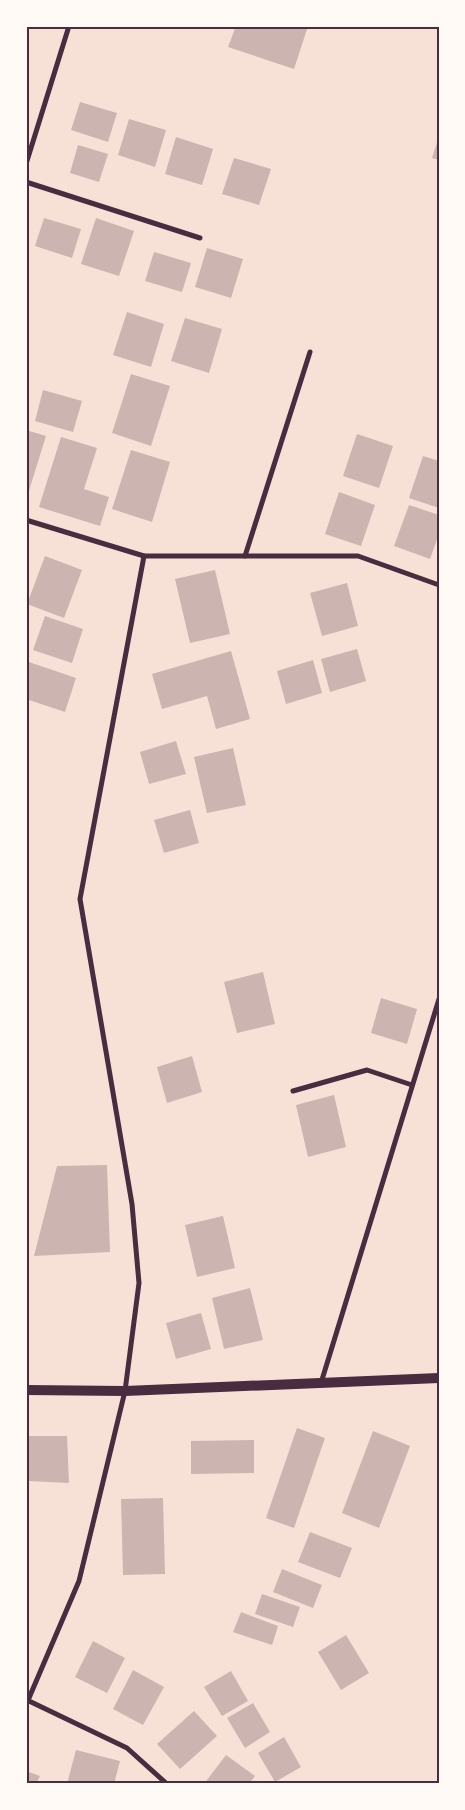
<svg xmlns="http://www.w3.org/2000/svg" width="465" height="1810" font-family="'PT Sans',sans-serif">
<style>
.building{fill:#ccb4b1}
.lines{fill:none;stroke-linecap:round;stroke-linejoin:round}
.minor{stroke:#4a2c40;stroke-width:5}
.secondary{stroke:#4a2c40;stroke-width:10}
.neatline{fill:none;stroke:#4a2c40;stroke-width:2}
</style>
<rect width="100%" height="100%" fill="#f7e1d7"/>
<g class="building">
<polygon points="236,26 308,26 294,69 228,47"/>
<polygon points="80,102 117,113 108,142 71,130"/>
<polygon points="129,119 166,130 155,167 118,155"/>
<polygon points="176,137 213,149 202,185 165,174"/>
<polygon points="438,139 439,139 439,160 432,158"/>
<polygon points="78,145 108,154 99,182 70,173"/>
<polygon points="234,158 271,169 259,205 222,194"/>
<polygon points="44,218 81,229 72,258 35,246"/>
<polygon points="96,218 134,231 119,276 81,264"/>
<polygon points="207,248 243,259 231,298 195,287"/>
<polygon points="154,252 191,263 182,292 145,281"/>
<polygon points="127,312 164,324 151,367 113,355"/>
<polygon points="185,318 222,329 209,373 171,361"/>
<polygon points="131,374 170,386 151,446 112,433"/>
<polygon points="43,390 82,401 73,432 35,421"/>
<polygon points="26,430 46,436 27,497 26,497"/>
<polygon points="357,434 393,446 379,488 343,476"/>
<polygon points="61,437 97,448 84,489 109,497 100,526 39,507"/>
<polygon points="131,450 170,462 152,522 112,509"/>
<polygon points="423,456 439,461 439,508 409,498"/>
<polygon points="339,492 375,505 361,546 325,534"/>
<polygon points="409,505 439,515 439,534 430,559 394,546"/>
<polygon points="45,556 82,570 64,618 27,604"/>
<polygon points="215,570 230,634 190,643 175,579"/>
<polygon points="347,583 358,626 322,636 310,593"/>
<polygon points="45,616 83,629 72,663 33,650"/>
<polygon points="357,649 366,681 330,692 321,659"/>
<polygon points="231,651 250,719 216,729 207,696 162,709 152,674"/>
<polygon points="313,660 322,693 286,704 277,671"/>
<polygon points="26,661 76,678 65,712 26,699"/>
<polygon points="176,741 186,774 149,784 140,752"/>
<polygon points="233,748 246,805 207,813 194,757"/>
<polygon points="190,810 199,843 164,853 154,820"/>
<polygon points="263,972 275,1024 237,1033 224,982"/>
<polygon points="381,998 417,1009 407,1044 371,1033"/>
<polygon points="192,1056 202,1092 167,1103 157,1067"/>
<polygon points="334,1095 346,1147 308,1157 296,1105"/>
<polygon points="107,1165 110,1252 34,1256 57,1166"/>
<polygon points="223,1216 235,1268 197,1277 185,1225"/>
<polygon points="250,1288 263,1340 224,1349 212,1298"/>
<polygon points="201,1313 211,1349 176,1359 166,1323"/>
<polygon points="297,1428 325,1438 294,1528 266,1518"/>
<polygon points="373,1431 410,1446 379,1528 342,1513"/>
<polygon points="26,1436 67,1436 69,1483 29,1481"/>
<polygon points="254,1440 254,1473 191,1474 191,1441"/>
<polygon points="163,1498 165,1574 123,1575 121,1499"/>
<polygon points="310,1532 352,1548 340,1578 298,1562"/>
<polygon points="282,1569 322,1585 313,1608 273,1592"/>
<polygon points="262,1594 300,1607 293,1627 255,1614"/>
<polygon points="241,1612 278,1626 272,1645 233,1632"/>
<polygon points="346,1635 369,1673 341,1690 318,1652"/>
<polygon points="93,1641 125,1658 107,1693 75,1677"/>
<polygon points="133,1670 164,1687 143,1725 113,1709"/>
<polygon points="231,1671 248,1701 222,1716 204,1687"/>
<polygon points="253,1703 270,1732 245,1748 227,1718"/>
<polygon points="194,1711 217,1736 180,1769 157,1744"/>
<polygon points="284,1737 301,1767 275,1782 258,1753"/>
<polygon points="76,1750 120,1761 114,1784 67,1784"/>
<polygon points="226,1755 255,1776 249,1784 204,1784"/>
<polygon points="26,1771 40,1776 36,1784 26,1784"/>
</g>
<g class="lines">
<g class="minor">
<polyline points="26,164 69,26"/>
<polyline points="26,182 200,238"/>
<polyline points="26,520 144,556 358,556 439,585"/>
<polyline points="245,556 310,352"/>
<polyline points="293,1091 367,1070 412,1085"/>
<polyline points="321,1383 439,999"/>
<polyline points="29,1701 127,1748 167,1784"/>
<polyline points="26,1705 79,1581 125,1391 139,1283 132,1204 80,899 144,556"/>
</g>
<polyline class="secondary" points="26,1390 125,1391 439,1378"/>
</g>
<rect width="465" height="1810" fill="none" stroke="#fffaf5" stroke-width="55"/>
<rect x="28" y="28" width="410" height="1754" class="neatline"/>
</svg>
